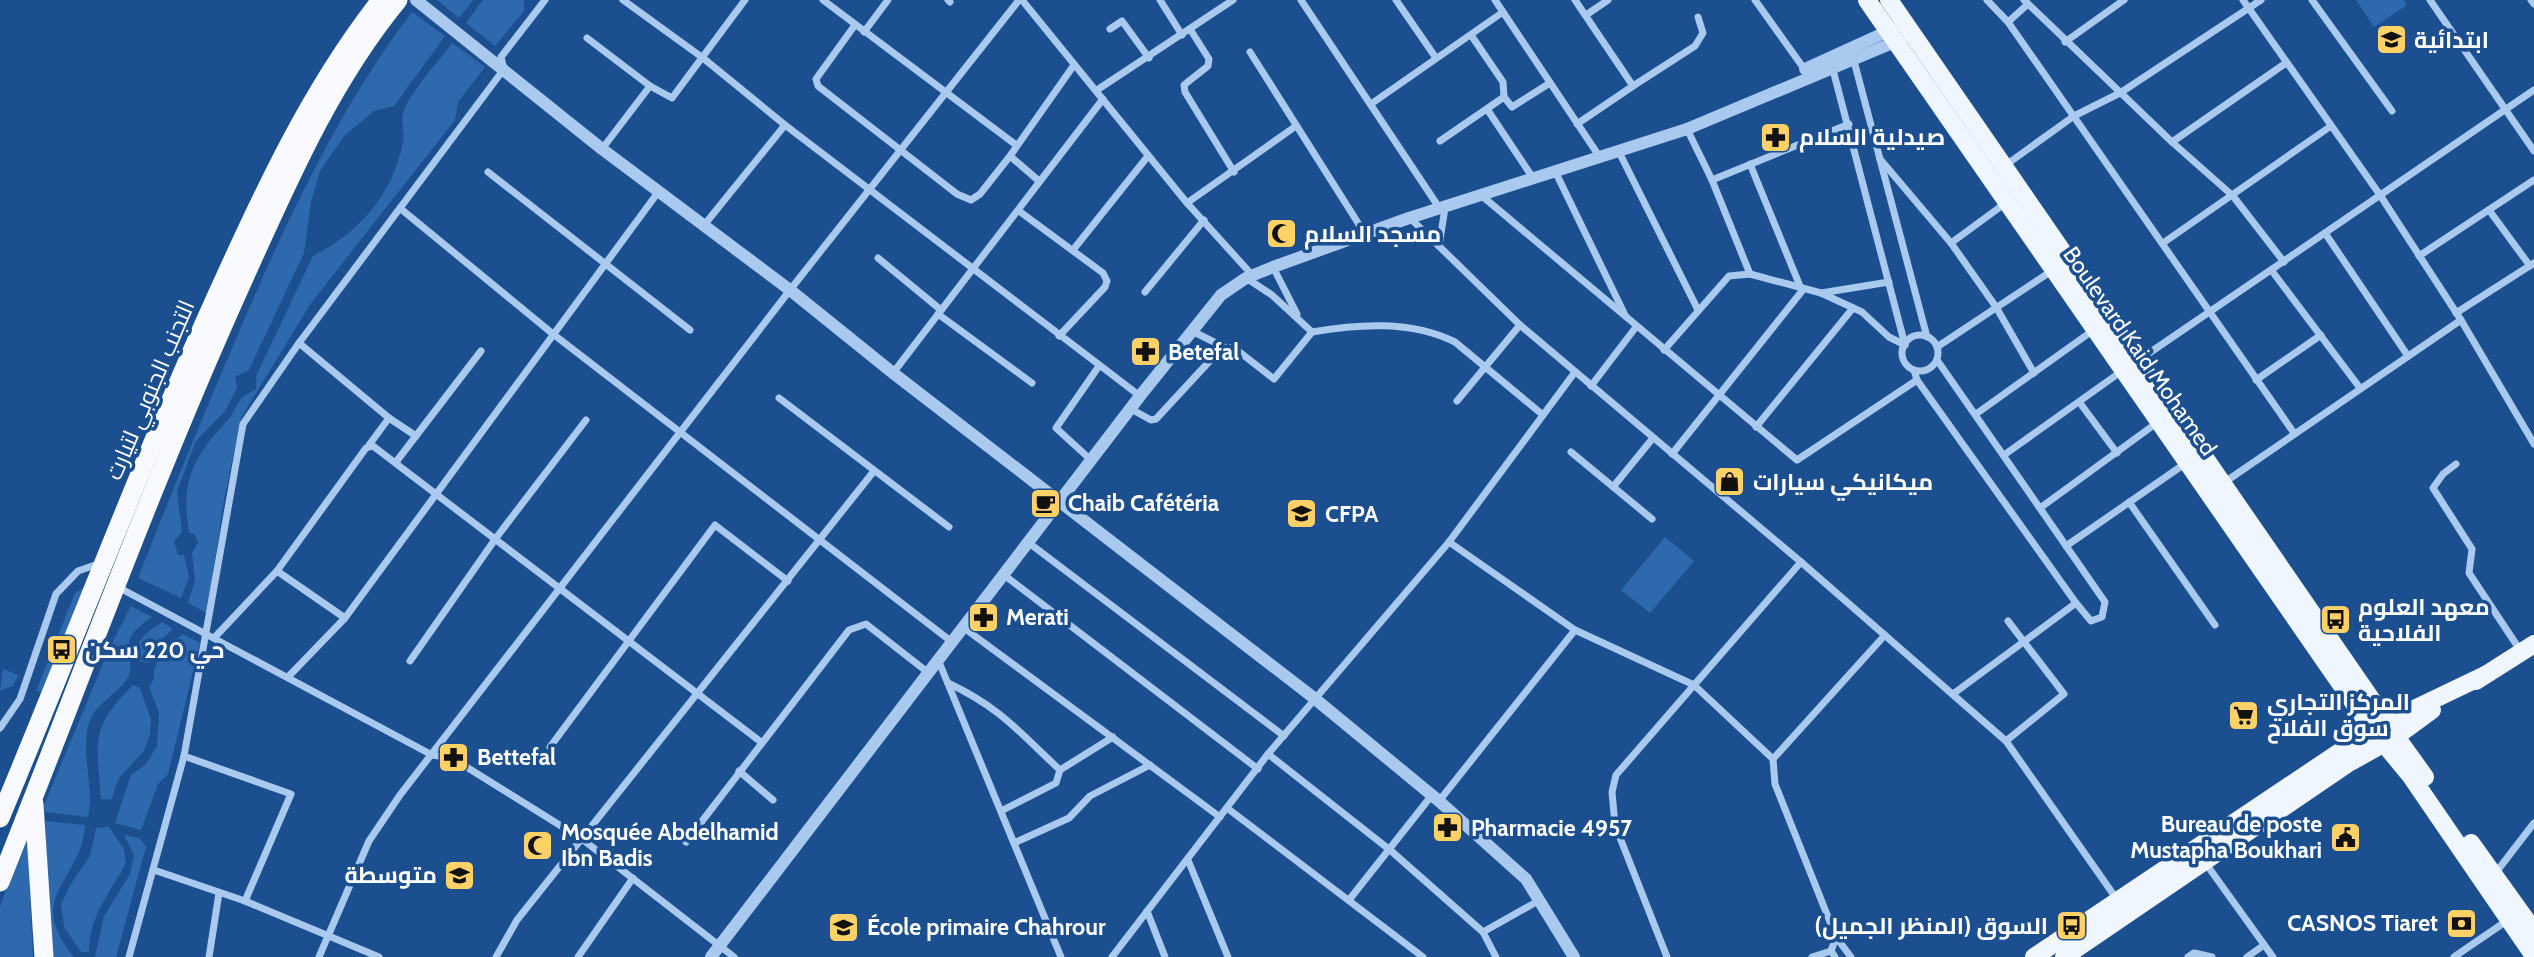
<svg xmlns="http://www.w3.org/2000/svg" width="2534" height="957" font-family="Cabin,Cairo,sans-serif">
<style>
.green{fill:#2e69ad}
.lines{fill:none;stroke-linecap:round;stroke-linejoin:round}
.minor{stroke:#a9c9ee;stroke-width:7}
.tertiary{stroke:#a9c9ee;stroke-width:12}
.primary{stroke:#f0f6ff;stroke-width:18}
.trunk{stroke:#f8faff;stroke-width:19}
.labels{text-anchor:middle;stroke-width:7;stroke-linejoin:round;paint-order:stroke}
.poi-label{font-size:23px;font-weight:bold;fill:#fff;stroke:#1b4f8f;text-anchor:start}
.street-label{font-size:23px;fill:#fff;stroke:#1b4f8f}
</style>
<rect width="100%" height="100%" fill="#1b4f8f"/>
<g class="green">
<polygon points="437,0 473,0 459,18"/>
<polygon points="483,0 524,0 524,11 495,46 466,23"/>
<polygon points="2356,0 2404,0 2407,5 2374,27"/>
<path d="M412,12L445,36L394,106L374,111L344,136L320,171L311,202L304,253L249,370L235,377L237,388L225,411L196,441L177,491L182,532L174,541L178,555H184L189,577L181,598L138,578C173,489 209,401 247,313C293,208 342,104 412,12Z"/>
<path d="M452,43L485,67L458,102L455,120L311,303L241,418L224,500L207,613L188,603L195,580L192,553L198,543L195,535L189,532C180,481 194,456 228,420C234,414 236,403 243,397C246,394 252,392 256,389V376L313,256C360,232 393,194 403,142C405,132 400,118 404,109C415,86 437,64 452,43Z"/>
<polygon points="1665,537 1694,561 1650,613 1621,590"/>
<polygon points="90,584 42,692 36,691 75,593"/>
<path d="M131,606L152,617C146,622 135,629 132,635C124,648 134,662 129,675C122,692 97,702 90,720C79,750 95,786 88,817L45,812L44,805L110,647Z"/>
<path d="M162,622L173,629L162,639L148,663L139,661C134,639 145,634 162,622Z"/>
<path d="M183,634L200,643L168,774L158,784L141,830L115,823L131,775L146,764L157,746L159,712L149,687L154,679C152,660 169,645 183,634Z"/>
<polygon points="3,669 18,675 13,686 0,691"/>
<path d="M133,685L140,688L151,720L150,735L144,751L119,778L111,800L101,799C97,740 89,729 133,685Z"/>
<path d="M45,821L85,825C82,882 23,894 74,957H49Z"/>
<path d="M109,827L124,849L126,863C110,893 89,916 89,952H81L64,927L61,904L71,884L90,856L96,828Z"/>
<polygon points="27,834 33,957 0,957 0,906"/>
<polygon points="124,835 140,838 146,847 116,957 95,957 104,916 130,874 134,855"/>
</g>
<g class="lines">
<g class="minor">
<polyline points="623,0 703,58 785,125 1140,396"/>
<polyline points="823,0 1016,145"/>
<polyline points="948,0 950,2"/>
<polyline points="1022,0 1187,203 1253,276"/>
<polyline points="1160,0 1182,35"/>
<polyline points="1301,0 1440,209"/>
<polyline points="1396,0 1436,58"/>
<polyline points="1495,0 1599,156"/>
<polyline points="1575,0 1633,86 1577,124"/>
<polyline points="1755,0 1805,70"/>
<polyline points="1987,0 2008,22 2294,433"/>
<polyline points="2024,0 2172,142 2233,196 2284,262"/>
<polyline points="2243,0 2380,195 2461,320 2534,444"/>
<polyline points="2312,0 2392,111"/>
<polyline points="2430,0 2534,151"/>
<polyline points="2531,0 2534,4"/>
<polyline points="1586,15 1608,0"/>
<polyline points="2008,22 2028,4"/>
<polyline points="855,25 816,79 818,86 957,194 971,200 980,194 1010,156 1074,65"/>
<polyline points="1110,29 1122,21 1149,58"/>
<polyline points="1190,29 1209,59 1208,66 1184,85 1185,92 1234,172"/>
<polyline points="864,32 888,0"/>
<polyline points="1471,35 1503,82 1504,97"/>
<polyline points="587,38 650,86 672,98 745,0"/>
<polyline points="2065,42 2124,0"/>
<polyline points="1250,52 1365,234"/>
<polyline points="1854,61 1927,337"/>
<polyline points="1833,70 1905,345"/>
<polyline points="1633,86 1695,46 1703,33 1698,17"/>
<polyline points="1097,90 1233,0"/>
<polyline points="1371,104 1503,12"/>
<polyline points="1487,109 1533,178"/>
<polyline points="1687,129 1712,180 1750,274"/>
<polyline points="1440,141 1504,97 1512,107 1550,83"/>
<polyline points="2172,142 2286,63"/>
<polyline points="602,149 650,86"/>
<polyline points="1618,150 1698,310"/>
<polyline points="1010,156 1039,181"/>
<polyline points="1880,159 1951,243 1996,307 2034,373"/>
<polyline points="2003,167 2074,116 2120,93 2261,0"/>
<polyline points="1555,171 1625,315"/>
<polyline points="488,172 690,330"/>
<polyline points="1712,180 1849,124"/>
<polyline points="1482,196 1797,460 1917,380"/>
<polyline points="1187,203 1296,126"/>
<polyline points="401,209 553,334 952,642"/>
<polyline points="2489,210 2530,266"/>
<polyline points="1019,211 1103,273 1107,281 1105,287 1059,336"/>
<polyline points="1410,218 1520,325 1801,562 2006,741 2118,901"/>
<polyline points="705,224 785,125"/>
<polyline points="2325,233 2408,356"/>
<polyline points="1951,243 2007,202"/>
<polyline points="2163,243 2331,126"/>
<polyline points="1439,246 1445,208"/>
<polyline points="1073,250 1148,156"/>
<polyline points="2419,256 2534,180"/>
<polyline points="878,258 941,310"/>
<polyline points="1273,267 1297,314"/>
<polyline points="2272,271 2360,388"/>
<path d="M1246,278L1272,295L1312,332C1358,324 1411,320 1455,342L1543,415"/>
<polyline points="1145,292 1204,220"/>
<polyline points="1821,293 1889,282"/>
<polyline points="2456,313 2534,263"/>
<polyline points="938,314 1032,383"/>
<polyline points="1192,331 1226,348"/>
<circle cx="1920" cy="353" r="18"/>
<polyline points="299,343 389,418 369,445"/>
<polyline points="1937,347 2053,270"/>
<polyline points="1664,350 1729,276 1750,274 1821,293 1862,312 1889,337 1905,345"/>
<polyline points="2139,360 2534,90"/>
<polyline points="1914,370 1917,380 2076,603 2091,621 2102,617 2105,602 1937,360"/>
<polyline points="893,373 1103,99"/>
<polyline points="2256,380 2321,335"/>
<polyline points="1591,386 1636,327"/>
<polyline points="779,398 949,527"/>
<polyline points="1457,401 1520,325"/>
<polyline points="2080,403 2117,453"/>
<polyline points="1131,409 1151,420 1156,419 1218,352 1233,347 1274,379 1312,332"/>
<polyline points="1976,414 2095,329"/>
<polyline points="389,418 416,436"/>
<polyline points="1756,427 1853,308"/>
<polyline points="1571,452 1652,519"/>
<polyline points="1672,454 1802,291 1750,164"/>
<polyline points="2004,455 2122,371"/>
<polyline points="1091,460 1056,428 1099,366"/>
<polyline points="396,462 481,351"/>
<polyline points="2456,464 2443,474 2433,488 2472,549 2469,573 2520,650"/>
<polyline points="2222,484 2461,320"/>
<polyline points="1613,487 1653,438"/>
<polyline points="2129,502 2215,625"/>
<polyline points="2040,508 2158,422"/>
<polyline points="1449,542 1575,630 1694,685 1773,759 1775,784 1836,937 1851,957"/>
<polyline points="1029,543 1284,736"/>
<polyline points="2066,546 2186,463"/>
<polyline points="277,571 345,618"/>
<polyline points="1004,575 1258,769"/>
<polyline points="116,586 432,755 452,758 582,839 734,957"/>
<polyline points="964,628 1220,817"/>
<polyline points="215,637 277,571 366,448 373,446 761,742"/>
<polyline points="410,661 496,538 586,420"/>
<polyline points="939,662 1061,957"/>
<polyline points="288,677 345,618 659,191"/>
<path d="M948,683C1001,708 1019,732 1060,770"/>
<polyline points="1953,694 2076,603"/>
<polyline points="0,728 20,699 56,594 78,571 98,564"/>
<polyline points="2006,741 2064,694 2008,621"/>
<polyline points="550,747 715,525 788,581"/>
<polyline points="1268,754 1390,850 1483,932 1496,957"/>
<polyline points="184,756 291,794 245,901"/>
<polyline points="1773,759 1885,635"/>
<polyline points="739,771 773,800"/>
<polyline points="1439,801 1575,630"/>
<polyline points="1227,808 1423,957"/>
<polyline points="1001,811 1056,783 1060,770 1113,737"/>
<polyline points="686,842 849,630 866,624 930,674"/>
<polyline points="1014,843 1069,818 1090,796 1150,765"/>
<polyline points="1188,860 1228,957"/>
<polyline points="2204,861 2273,957"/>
<polyline points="154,870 245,901 379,957"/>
<polyline points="2494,875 2534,823"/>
<polyline points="1349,900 1432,795"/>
<polyline points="1147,911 1165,957"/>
<polyline points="1483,932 1540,900"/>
<polyline points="129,957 184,756 243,424 299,343 504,69 501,57 545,0"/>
<polyline points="209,957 219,893"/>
<polyline points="319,957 369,841 400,795 790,290 1019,0"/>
<polyline points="496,957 517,920 874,471"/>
<polyline points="578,957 633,878"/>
<polyline points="1112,957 1268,754 1449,542 1575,372"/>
<polyline points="1667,957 1615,825 1612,792 1616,775 1801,562"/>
<polyline points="1812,957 1831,951"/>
<polyline points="1835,957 1831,951 1836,937"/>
<polyline points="2188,957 2194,953 2212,957"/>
<polyline points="2247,957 2264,945"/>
<polyline points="2454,957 2508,920"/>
</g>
<g class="tertiary">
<polyline points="416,0 602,149 790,290 893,373 1314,698 1439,801 1526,879 1574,957"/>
<polyline points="1805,69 1895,28"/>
<polyline points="711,957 1140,396 1221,295 1246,278 1273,267 1409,218 1687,129 1902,39"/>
</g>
<g class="primary">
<polyline points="1867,0 2372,729"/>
<polyline points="1889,0 2385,719"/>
<polyline points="2476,681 2534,644"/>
<polyline points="2377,721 2391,720 2485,675"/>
<polyline points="2398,735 2432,710"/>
<polyline points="2397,738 2425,777"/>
<polyline points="2386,746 2410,775 2534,956"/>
<polyline points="2471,843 2534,931"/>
<polyline points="2034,957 2371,731"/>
<polyline points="2064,957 2347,764 2381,745"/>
</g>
<g class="trunk">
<polyline points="34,804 44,957"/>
<path d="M0,818C73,644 139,467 217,295C263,193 311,89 381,0"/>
<path d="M0,882C79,684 152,482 240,287C285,188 328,85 398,0"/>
</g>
</g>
<defs>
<symbol id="school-square" viewBox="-11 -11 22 22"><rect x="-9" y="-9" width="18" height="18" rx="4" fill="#ffd166" stroke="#1b4f8f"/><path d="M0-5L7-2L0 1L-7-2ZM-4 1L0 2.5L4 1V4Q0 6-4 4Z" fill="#111"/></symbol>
<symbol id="pharmacy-square" viewBox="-11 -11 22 22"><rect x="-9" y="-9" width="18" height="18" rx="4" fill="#ffd166" stroke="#1b4f8f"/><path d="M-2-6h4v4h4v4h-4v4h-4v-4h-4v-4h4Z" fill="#111"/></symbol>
<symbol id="mosque-square" viewBox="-11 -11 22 22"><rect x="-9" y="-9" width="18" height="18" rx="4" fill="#ffd166" stroke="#1b4f8f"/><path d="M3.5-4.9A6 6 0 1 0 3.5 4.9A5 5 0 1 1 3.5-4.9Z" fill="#111"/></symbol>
<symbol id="shop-square" viewBox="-11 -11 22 22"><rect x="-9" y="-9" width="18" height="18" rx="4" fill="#ffd166" stroke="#1b4f8f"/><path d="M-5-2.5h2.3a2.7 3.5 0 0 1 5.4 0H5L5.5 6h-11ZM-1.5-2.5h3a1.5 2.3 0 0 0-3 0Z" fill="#111"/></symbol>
<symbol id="cafe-square" viewBox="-11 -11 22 22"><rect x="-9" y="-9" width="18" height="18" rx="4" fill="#ffd166" stroke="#1b4f8f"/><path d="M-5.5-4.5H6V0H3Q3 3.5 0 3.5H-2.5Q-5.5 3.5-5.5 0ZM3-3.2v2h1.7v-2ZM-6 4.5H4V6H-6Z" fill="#111"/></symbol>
<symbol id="university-square" viewBox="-11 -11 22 22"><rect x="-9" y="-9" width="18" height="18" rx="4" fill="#ffd166" stroke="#1b4f8f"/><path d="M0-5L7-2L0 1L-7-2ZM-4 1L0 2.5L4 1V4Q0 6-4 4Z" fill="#111"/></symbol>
<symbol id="bus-square" viewBox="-11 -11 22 22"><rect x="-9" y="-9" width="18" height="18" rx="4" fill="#ffd166" stroke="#1b4f8f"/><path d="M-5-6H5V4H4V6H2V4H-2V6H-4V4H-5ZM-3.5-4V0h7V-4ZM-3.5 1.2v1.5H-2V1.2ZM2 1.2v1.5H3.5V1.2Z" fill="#111"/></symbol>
<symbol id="supermarket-square" viewBox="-11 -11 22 22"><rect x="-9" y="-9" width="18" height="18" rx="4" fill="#ffd166" stroke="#1b4f8f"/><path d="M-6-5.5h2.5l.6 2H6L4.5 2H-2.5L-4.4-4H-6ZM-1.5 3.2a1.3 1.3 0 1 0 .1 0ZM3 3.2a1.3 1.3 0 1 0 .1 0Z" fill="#111"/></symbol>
<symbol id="civic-square" viewBox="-11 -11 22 22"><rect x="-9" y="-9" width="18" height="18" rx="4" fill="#ffd166" stroke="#1b4f8f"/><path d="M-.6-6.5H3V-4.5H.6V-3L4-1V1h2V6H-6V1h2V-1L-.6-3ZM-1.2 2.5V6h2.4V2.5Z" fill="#111"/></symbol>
<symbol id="bank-square" viewBox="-11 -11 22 22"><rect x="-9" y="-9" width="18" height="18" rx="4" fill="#ffd166" stroke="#1b4f8f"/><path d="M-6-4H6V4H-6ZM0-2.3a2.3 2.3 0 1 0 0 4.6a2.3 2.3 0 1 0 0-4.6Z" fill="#111"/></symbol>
</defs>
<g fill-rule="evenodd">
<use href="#school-square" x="2374" y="22" width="35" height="35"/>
<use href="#pharmacy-square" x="1758" y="120" width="35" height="35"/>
<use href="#mosque-square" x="1264" y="216" width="35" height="35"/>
<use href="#pharmacy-square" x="1128" y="334" width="35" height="35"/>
<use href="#shop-square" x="1712" y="464" width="35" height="35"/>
<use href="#cafe-square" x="1028" y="486" width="35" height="35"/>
<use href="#university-square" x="1284" y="496" width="35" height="35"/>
<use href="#pharmacy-square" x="966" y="600" width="35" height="35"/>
<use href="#bus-square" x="2318" y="602" width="35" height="35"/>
<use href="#bus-square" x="44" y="632" width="35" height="35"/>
<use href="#supermarket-square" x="2226" y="698" width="35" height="35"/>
<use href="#pharmacy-square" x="436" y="740" width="35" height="35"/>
<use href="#pharmacy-square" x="1430" y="810" width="35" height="35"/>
<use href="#civic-square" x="2328" y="820" width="35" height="35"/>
<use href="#mosque-square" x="520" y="828" width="35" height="35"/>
<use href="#school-square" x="442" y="858" width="35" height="35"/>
<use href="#bank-square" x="2444" y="906" width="35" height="35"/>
<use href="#bus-square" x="2054" y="908" width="35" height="35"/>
<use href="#school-square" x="826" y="910" width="35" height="35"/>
</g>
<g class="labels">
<g class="poi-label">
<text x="2414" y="48">ابتدائية</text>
<text x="1799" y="145">صيدلية السلام</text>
<text x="1304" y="242">مسجد السلام</text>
<text x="1168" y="360">Betefal</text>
<text x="1753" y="490">ميكانيكي سيارات</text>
<text x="1068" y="511">Chaib Cafétéria</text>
<text x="1325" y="522">CFPA</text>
<text x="2358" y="615">معهد العلوم<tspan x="2358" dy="26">الفلاحية</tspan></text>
<text x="1006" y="625">Merati</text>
<text x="85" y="658">حي 220 سكن</text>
<text x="2267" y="710">المركز التجاري<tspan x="2267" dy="26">سوق الفلاح</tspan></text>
<text x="477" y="765">Bettefal</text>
<text x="2322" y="832" text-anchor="end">Bureau de poste<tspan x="2322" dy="26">Mustapha Boukhari</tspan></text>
<text x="1471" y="836">Pharmacie 4957</text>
<text x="561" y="840">Mosquée Abdelhamid<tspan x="561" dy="26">Ibn Badis</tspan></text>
<text x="437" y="883" text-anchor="end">متوسطة</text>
<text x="2438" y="931" text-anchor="end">CASNOS Tiaret</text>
<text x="2048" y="934" text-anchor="end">السوق (المنظر الجميل)</text>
<text x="867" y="935">École primaire Chahrour</text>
</g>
<g class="street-label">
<text transform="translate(2140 351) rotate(55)" y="8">Boulevard Kaid Mohamed</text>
<text transform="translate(150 390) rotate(-67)" y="8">التجنب الجنوبي لتيارت</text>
</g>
</g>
</svg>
